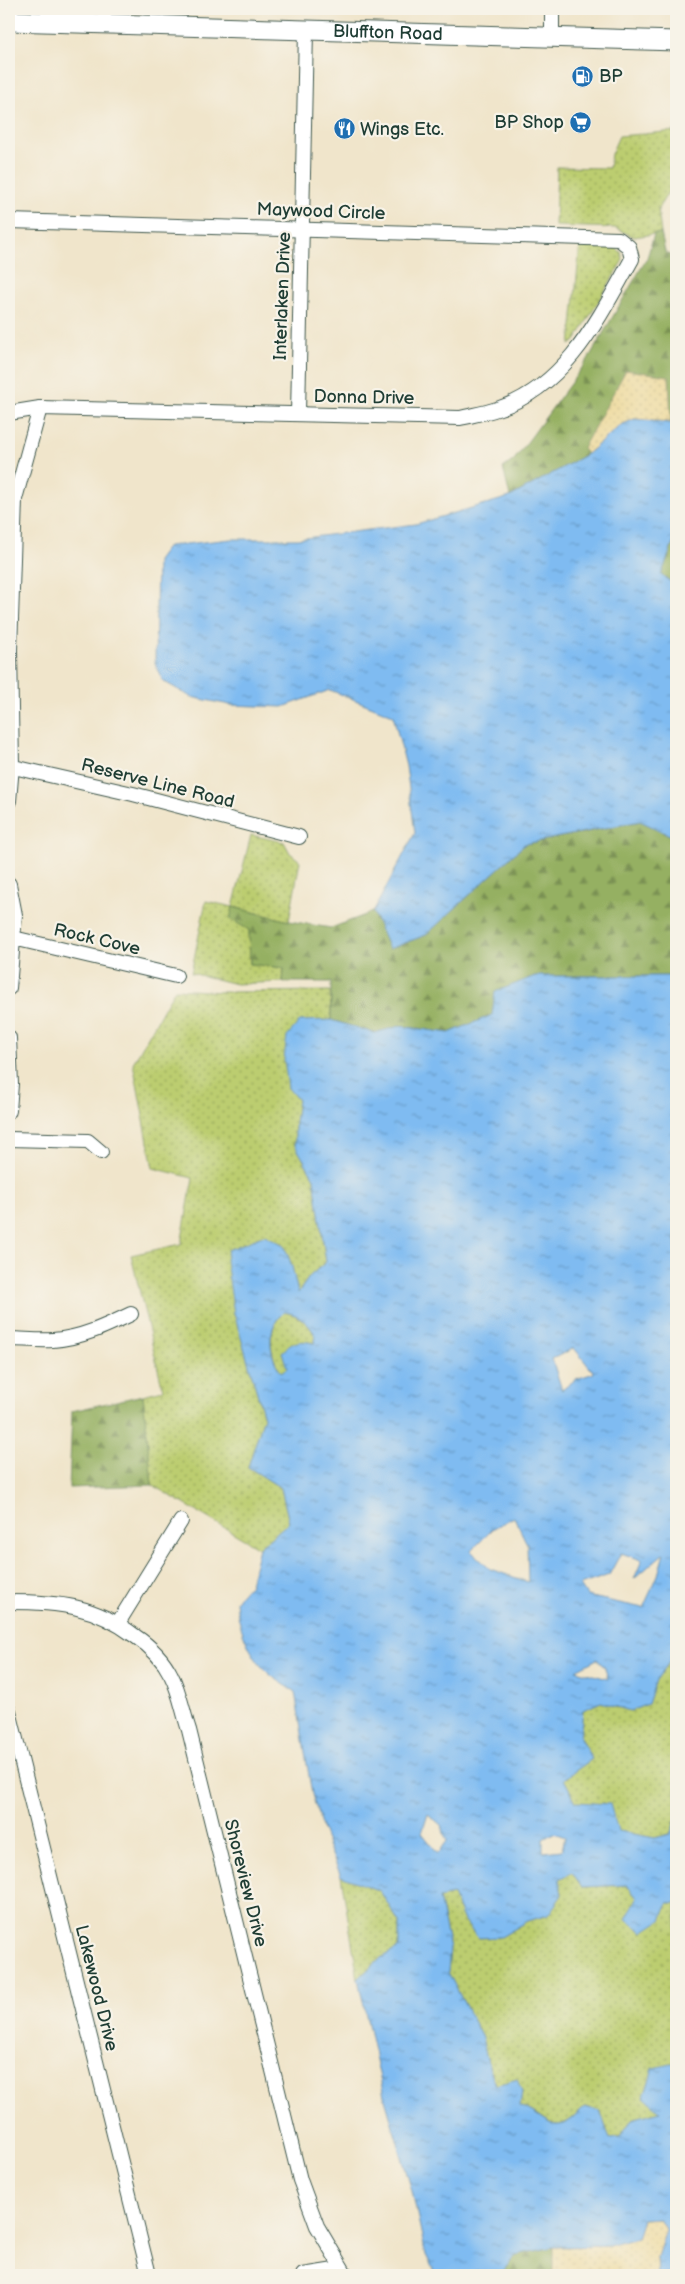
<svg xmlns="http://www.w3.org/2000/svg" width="685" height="2284" font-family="'Balsamiq Sans',sans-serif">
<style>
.grass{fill:url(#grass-dots);stroke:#6e8552}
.forest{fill:url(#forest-firs);stroke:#5a764b}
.sand{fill:url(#sand-dots);stroke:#868c69}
.water{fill:url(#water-ripples);stroke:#4f7c92;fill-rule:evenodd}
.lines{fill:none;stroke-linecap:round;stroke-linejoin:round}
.street-casing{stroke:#3e564b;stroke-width:16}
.secondary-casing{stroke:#3e564b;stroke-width:21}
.street{stroke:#fff;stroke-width:14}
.secondary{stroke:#fff;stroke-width:19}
.labels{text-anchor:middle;stroke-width:4.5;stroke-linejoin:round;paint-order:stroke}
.street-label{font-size:18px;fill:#1f3d34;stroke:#f7f3e8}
.poi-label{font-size:18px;fill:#1f3d34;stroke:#f7f3e8;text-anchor:start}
</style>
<defs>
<pattern id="grass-dots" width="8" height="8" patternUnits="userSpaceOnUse" patternTransform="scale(1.25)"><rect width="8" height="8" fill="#bccd70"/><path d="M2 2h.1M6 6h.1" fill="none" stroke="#98a85d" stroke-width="1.8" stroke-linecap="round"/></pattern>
<pattern id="forest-firs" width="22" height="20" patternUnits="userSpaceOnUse" patternTransform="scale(1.25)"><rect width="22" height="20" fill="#95b062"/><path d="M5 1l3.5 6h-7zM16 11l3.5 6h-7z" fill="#799052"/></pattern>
<pattern id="sand-dots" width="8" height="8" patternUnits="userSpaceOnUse" patternTransform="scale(1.25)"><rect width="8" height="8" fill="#eeda9e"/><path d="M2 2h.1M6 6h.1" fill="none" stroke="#ccbc89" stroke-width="1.8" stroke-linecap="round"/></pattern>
<pattern id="water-ripples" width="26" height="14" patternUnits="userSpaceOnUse" patternTransform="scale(1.25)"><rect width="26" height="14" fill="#7fbbf1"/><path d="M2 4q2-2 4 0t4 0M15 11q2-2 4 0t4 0" fill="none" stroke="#6799c4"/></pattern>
</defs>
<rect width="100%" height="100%" fill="#f7f3e8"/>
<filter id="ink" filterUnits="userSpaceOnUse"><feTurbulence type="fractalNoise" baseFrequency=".02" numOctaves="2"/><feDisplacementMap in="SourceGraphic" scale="10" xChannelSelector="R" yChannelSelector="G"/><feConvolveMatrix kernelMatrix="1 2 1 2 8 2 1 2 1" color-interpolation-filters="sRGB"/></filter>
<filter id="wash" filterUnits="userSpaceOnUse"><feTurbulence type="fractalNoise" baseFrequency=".0096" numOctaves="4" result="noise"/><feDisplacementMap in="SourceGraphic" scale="20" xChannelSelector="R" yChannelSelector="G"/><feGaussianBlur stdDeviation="1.12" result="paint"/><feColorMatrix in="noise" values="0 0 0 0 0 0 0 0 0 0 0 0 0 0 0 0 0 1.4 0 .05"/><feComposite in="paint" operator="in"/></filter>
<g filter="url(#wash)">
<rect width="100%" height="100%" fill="#f0e5cb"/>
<g class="grass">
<polygon points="676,131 676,179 658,209 661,233 634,237 615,228 555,226 557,167 609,168 611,154 619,136"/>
<polygon points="580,246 615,247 621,252 623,260 575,341 570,345"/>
<polygon points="251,835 284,842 290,853 300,861 289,921 233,907 249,930 250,964 284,968 283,982 236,984 191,973 206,901 233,907"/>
<polygon points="175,989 222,992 330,991 331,1020 300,1021 288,1087 298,1100 295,1123 295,1145 314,1178 326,1262 310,1276 297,1294 292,1266 284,1245 265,1236 228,1250 234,1313 264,1417 248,1467 281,1488 289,1522 259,1548 152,1485 143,1395 163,1390 131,1255 181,1244 193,1178 153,1168 133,1063"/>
<path d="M284,1312C300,1315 309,1323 316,1337L314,1343L303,1341L287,1368L281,1373C269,1355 266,1327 284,1312Z"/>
<polygon points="674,1656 676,1656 676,1820 670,1834 655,1838 617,1831 576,1802 564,1779 592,1759 580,1738 583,1710 601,1702 630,1711 648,1704 656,1680"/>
<path d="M572,1872L582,1887L627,1885L637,1898L661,1920L668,1903H676V2063L661,2111L632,2119L620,2138L610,2139L600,2111L585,2107C552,2141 552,2118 520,2106L522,2092L497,2086L489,2067L482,2038L448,1972L450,1948L439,1897L453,1895L464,1921L478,1938L501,1937L528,1921L548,1915L559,1879Z"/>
<polygon points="341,1876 380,1891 399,1922 399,1948 379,1959 358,1979"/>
</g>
<g class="forest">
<polygon points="661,233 665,252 676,258 676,424 671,422 669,376 583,448 587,454 510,497 503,468 514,460 587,361 647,258 654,234"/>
<polygon points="676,536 676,580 674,584 661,575"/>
<polygon points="641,821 676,838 676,976 534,976 492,1015 449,1033 400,1026 374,1033 331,1020 331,982 283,982 284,968 250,964 249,930 230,919 233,907 289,921 331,928 373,912 390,948 426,935 525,844"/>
<polygon points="143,1395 152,1485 69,1488 72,1411"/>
<polygon points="553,2247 553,2275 500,2275 516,2255"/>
</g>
<g class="sand">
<polygon points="626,370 669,376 671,422 634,419 621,425 587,454 583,448"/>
<polygon points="659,2218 666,2230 657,2257 658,2275 553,2275 553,2247 609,2246 643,2219"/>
</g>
<g class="water">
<polygon points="635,419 676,424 676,536 661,575 674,584 676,580 676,838 640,821 525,844 426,935 389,949 373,912 415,833 406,766 393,715 330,690 283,707 230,705 191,697 163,681 155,663 157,561 168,546 231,539 297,539 416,524 510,497 587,454 621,425"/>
<path d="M535,976H676V1656H674L656,1680L648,1704L630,1711L601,1702L583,1710L580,1738L592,1759L564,1779L576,1802L610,1804L618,1831L655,1838L670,1834L676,1820V1903H668L661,1920L643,1932L626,1919L637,1898L627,1885L582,1887L572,1872L559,1879L562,1895L548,1915L528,1921L501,1937L478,1938L464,1921L453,1895L439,1898L450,1948L448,1972L482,2038L489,2067L496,2085L517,2079L522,2092L520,2106C552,2119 552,2141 585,2107L600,2111L610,2139L620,2138L632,2119L660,2111L644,2097L653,2068L676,2063V2275H658L657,2257L666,2230L659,2218L643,2219L637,2238L609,2246L553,2247L516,2255L500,2275H436L426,2255L412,2191L384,2096L358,1979L379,1959L399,1948V1922L380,1891L341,1876L325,1838L312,1794L295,1692C286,1685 274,1679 266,1671C249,1655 237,1623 236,1600L250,1584L259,1548L289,1522L281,1488L248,1467L264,1417L234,1313L226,1260L228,1250L265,1235L284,1245L292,1266L298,1293L310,1276L326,1262L314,1178L295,1145V1123L298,1100L288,1088L284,1059L287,1036L300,1021L331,1020L374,1033L400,1026L449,1033L492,1015L495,992ZM284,1312C300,1314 309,1323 316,1337L314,1343C298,1340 294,1341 282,1352L287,1368L281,1372C268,1355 266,1327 284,1312ZM574,1348L594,1373L576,1379L562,1390L552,1359ZM514,1517L527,1544L528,1582L490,1569L471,1551L494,1528ZM621,1553L642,1560L634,1579L664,1553L658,1575L643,1608L587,1596L580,1585L609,1575ZM597,1659L605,1668L608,1679L576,1670ZM428,1814L441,1825L447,1841L438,1853L422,1833ZM554,1833L565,1837L562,1850L543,1852V1839Z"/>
</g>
</g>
<g filter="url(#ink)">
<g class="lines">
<defs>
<g id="street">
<polyline points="552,9 552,37"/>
<path d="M9,221L619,239L629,247L632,259C599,318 566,387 497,409C485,413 472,415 460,418L40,408L9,413"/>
<polyline points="298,414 306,30"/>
<polyline points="9,766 133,794 299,837"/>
<polyline points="9,801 12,766 10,650 15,499 40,408"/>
<polyline points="9,884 15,915 9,988"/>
<polyline points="9,937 176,976"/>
<polyline points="9,1038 11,1084 9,1111"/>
<polyline points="9,1139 88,1141 101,1152"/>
<path d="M9,1339C23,1339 38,1341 53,1340C81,1338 106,1326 131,1314"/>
<path d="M9,1602C59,1602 94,1605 135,1636C150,1646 163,1659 171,1675C180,1692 183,1713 189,1730L300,2180L317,2226L346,2275"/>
<polyline points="118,1623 181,1521"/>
<polyline points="9,1711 149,2275"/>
<polyline points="303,2275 341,2269"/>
</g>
<g id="secondary">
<path id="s1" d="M9,21L676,41"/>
</g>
</defs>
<use href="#street" class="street-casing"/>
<use href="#secondary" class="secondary-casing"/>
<use href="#street" class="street"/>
<use href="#secondary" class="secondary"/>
</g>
</g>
<defs>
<symbol id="fuel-disc" viewBox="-11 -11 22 22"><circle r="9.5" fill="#1f6fb2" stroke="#f7f3e8"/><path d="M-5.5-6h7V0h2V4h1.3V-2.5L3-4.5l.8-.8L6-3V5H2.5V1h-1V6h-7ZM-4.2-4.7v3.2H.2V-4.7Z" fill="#fff"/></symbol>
<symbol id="supermarket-disc" viewBox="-11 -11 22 22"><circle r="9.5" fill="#1f6fb2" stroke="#f7f3e8"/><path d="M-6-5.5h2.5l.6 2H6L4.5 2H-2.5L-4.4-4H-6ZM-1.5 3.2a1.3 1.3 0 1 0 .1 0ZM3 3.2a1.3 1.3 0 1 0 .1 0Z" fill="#fff"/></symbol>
<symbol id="restaurant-disc" viewBox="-11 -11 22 22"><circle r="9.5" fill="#1f6fb2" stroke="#f7f3e8"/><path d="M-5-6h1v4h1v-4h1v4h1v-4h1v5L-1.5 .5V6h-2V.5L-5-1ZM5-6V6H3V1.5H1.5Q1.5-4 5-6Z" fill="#fff"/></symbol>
</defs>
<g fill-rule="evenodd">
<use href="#fuel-disc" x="570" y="64" width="25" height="25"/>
<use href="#supermarket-disc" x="568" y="110" width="25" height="25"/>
<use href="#restaurant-disc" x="332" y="116" width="25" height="25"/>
</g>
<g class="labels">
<g class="street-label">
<text dy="6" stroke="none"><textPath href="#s1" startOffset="379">Bluffton Road</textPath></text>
<text transform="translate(321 211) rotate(2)" y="6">Maywood Circle</text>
<text transform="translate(282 296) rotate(-88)" y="6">Interlaken Drive</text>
<text transform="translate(364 397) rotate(1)" y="6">Donna Drive</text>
<text transform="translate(158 783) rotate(14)" y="6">Reserve Line Road</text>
<text transform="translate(97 939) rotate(13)" y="6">Rock Cove</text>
<text transform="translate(246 1883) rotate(76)" y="6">Shoreview Drive</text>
<text transform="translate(97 1988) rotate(76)" y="6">Lakewood Drive</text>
</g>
<g class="poi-label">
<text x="599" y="82">BP</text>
<text x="564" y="128" text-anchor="end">BP Shop</text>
<text x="360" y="135">Wings Etc.</text>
</g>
</g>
<rect width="685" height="2284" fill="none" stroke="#f7f3e8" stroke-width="30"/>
</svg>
